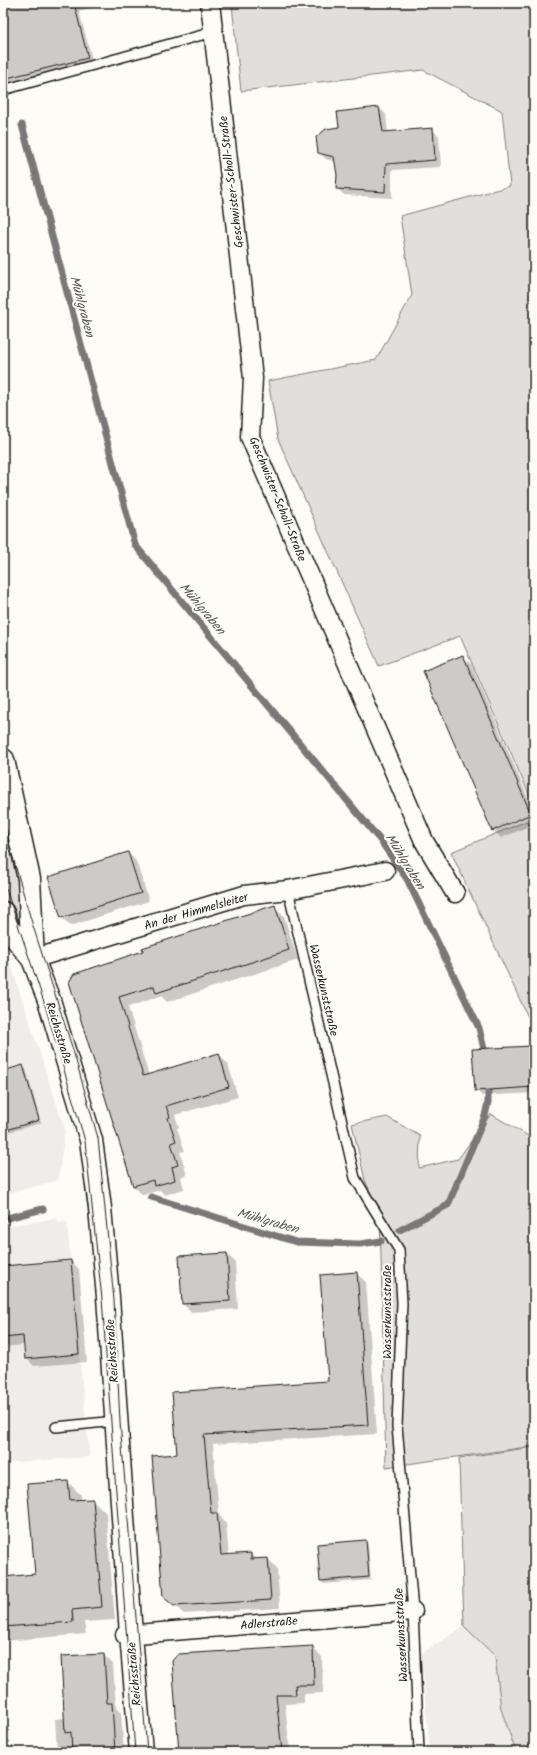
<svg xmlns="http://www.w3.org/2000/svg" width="537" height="1755" font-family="Kalam,sans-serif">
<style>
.built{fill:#eeede9}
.green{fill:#e0dfdb;stroke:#7e7e7c}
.shadow{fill:#0003}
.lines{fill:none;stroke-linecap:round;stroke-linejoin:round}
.stream{stroke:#797876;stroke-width:7}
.building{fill:#cccbc8;stroke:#1c1c1c}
.service-casing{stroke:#1c1c1c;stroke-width:12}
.minor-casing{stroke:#1c1c1c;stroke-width:21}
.secondary-casing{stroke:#1c1c1c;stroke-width:25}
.service{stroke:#fdfcf7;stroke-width:9}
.minor{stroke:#fdfcf7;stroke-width:18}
.secondary{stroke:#fdfcf7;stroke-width:22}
.tram{stroke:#1c1c1c;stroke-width:1}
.labels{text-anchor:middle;stroke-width:4;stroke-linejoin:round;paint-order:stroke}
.street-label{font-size:12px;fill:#1c1c1c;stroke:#fdfcf7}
.water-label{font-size:13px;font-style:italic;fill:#5a5a58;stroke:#fdfcf7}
</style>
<rect width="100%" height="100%" fill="#fdfcf7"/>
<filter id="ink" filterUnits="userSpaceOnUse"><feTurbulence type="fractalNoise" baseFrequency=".025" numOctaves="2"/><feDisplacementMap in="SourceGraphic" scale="8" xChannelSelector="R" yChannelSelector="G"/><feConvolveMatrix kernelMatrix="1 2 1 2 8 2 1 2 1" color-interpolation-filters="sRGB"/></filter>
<g filter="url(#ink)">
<g class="built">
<polygon points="3,941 65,1130 58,1180 3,1195"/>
<polygon points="57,1218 58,1223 67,1222 79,1354 90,1457 3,1463 3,1227"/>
<polygon points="464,1626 495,1656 501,1709 516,1752 430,1752 421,1654"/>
</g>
<g class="green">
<polygon points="240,3 534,3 534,806 460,636 379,666 278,439 268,381 376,360 412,295 400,216 510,186 502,111 423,70 241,91 232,5"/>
<polygon points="3,778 15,846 23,918 19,927 10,921 3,894"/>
<polygon points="534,818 534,1030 451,852"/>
<polygon points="491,1114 530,1137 534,1122 534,1446 386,1467 380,1215 365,1180 352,1124 387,1117 420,1136 419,1168 458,1159"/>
<polygon points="534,1447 534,1752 516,1752 501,1709 495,1656 464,1626 459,1458"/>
</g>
<g class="shadow">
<polygon points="3,3 110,3 79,11 93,63 4,86"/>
<polygon points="153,3 189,3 157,7"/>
<polygon points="379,108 386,114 388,133 432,129 439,136 441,167 392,170 392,198 344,195 337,188 338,175 336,162 326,159 319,152 340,128"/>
<polygon points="462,656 471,664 534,812 534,824 501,838 493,830"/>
<polygon points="128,853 136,861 149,901 70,926 62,918"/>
<polygon points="274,907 284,916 298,960 167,1002 161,996 128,1007 149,1076 219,1055 228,1064 238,1097 175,1115 179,1127 177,1128 185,1151 180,1152 187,1175 181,1177 184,1189 165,1195 160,1190 143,1195 133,1186 70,983"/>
<polygon points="532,1047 534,1050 534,1093 482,1096 476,1090"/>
<polygon points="23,1067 26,1069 41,1123 5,1133 8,1142 3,1143 3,1072"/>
<polygon points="227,1254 235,1262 238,1309 191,1312 183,1304"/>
<polygon points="71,1261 79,1269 87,1362 34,1366 26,1358 24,1345 3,1347 3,1267"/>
<polygon points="356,1273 366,1282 377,1434 213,1444 219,1515 226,1523 229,1556 251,1554 256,1560 268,1559 277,1568 280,1608 184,1614 164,1596 178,1454 173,1393 329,1382"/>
<polygon points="68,1482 81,1495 81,1501 93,1500 106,1513 115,1620 84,1622 86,1634 3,1641 3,1578 36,1575"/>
<polygon points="365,1541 368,1544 371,1580 324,1584 321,1581"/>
<polygon points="312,1647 322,1657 323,1693 304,1694 304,1703 285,1704 290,1752 180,1752"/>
<polygon points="104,1655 113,1664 116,1708 121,1713 124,1752 57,1752 55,1719 65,1718"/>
<polygon points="3,1686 7,1736 3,1737"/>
</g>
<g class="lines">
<g class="stream">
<polyline points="22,125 135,545 380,840 407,879 479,1028 484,1049"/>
<polyline points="151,1197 296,1242 360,1244 381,1241"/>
<polyline points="3,1219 43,1209"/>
<polyline points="400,1230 448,1205 485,1116 488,1102 488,1090"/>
</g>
</g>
<g class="building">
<polygon points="3,3 74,3 88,58 3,79"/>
<polygon points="379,107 383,132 433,128 435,160 386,164 385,192 336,189 337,175 334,157 318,153 316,137 326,129 339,127 337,112"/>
<polygon points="463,655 531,814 492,831 423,671"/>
<polygon points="128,852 141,893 61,918 48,877"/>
<polygon points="275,905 289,950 156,993 154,986 119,997 143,1076 219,1053 229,1087 166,1106 170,1117 168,1118 176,1141 171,1143 178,1165 172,1167 175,1180 154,1186 153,1180 133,1186 69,982 74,974 143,951 142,948"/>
<polygon points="532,1046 534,1087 475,1091 472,1049"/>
<polygon points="23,1065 39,1120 3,1131 3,1071"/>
<polygon points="227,1253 230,1301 182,1304 179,1256"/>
<polygon points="71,1260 79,1354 25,1359 23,1336 3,1338 3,1266"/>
<polygon points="357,1272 368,1425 204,1435 211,1513 217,1513 221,1555 251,1553 251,1559 268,1558 271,1600 174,1606 163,1597 152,1456 177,1454 172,1392 328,1381 320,1275"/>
<polygon points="68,1481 70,1500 93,1499 102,1607 72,1610 73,1622 3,1627 3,1577 35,1574 27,1484"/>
<polygon points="366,1540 369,1577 320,1581 317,1544"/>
<polygon points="313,1646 314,1685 295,1685 296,1695 276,1695 282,1752 179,1752 172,1661 178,1654"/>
<polygon points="104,1654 107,1703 112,1703 115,1752 72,1752 71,1732 65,1733 61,1656"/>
</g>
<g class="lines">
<defs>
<g id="service">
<polyline points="3,90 213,32"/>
<polyline points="288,890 355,1178 399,1250 402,1303 397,1426 413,1611 419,1752"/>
<polyline points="56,1427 116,1421"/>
</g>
<g id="minor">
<polyline points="210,3 253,378 250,437 424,841 455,893"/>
<polyline points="33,959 244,895 288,890 385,871"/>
<polyline points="125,1635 413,1611"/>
</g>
<g id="secondary">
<polyline points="3,760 29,879 33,959 49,1000 91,1140 100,1208 108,1297 131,1635 141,1752"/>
<polyline points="3,913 8,928 33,959"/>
</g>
</defs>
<use href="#service" class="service-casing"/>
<use href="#minor" class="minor-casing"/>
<use href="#secondary" class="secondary-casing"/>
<use href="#service" class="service"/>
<use href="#minor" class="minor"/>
<use href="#secondary" class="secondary"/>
<g class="tram">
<polyline points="3,823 32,923 73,1050 98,1138 114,1300 120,1422 147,1752"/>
<polyline points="3,880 44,1002 85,1141 102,1299 135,1752"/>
</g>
</g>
</g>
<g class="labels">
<g class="street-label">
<text transform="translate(231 182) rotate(-97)" y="4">Geschwister-Scholl-Straße</text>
<text transform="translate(278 499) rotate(68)" y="4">Geschwister-Scholl-Straße</text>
<text transform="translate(196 911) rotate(-16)" y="4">An der Himmelsleiter</text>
<text transform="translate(324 990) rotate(77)" y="4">Wasserkunststraße</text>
<text transform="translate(59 1033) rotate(73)" y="4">Reichsstraße</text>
<text transform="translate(387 1312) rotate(-90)" y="4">Wasserkunststraße</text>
<text transform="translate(112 1351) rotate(-94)" y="4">Reichsstraße</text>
<text transform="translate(269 1623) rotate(-5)" y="4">Adlerstraße</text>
<text transform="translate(401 1635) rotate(-93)" y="4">Wasserkunststraße</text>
<text transform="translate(134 1674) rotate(-95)" y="4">Reichsstraße</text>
</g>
<g class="water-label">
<text transform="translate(83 306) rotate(75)" y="5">Mühlgraben</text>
<text transform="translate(203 608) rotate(50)" y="5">Mühlgraben</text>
<text transform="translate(406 861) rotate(58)" y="5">Mühlgraben</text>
<text transform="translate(268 1220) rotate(16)" y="5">Mühlgraben</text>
</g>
</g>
<rect width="537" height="1755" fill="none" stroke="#fdfcf7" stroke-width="16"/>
<rect x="8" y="8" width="521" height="1739" fill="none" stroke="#1c1c1c" stroke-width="1.5" filter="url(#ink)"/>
</svg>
